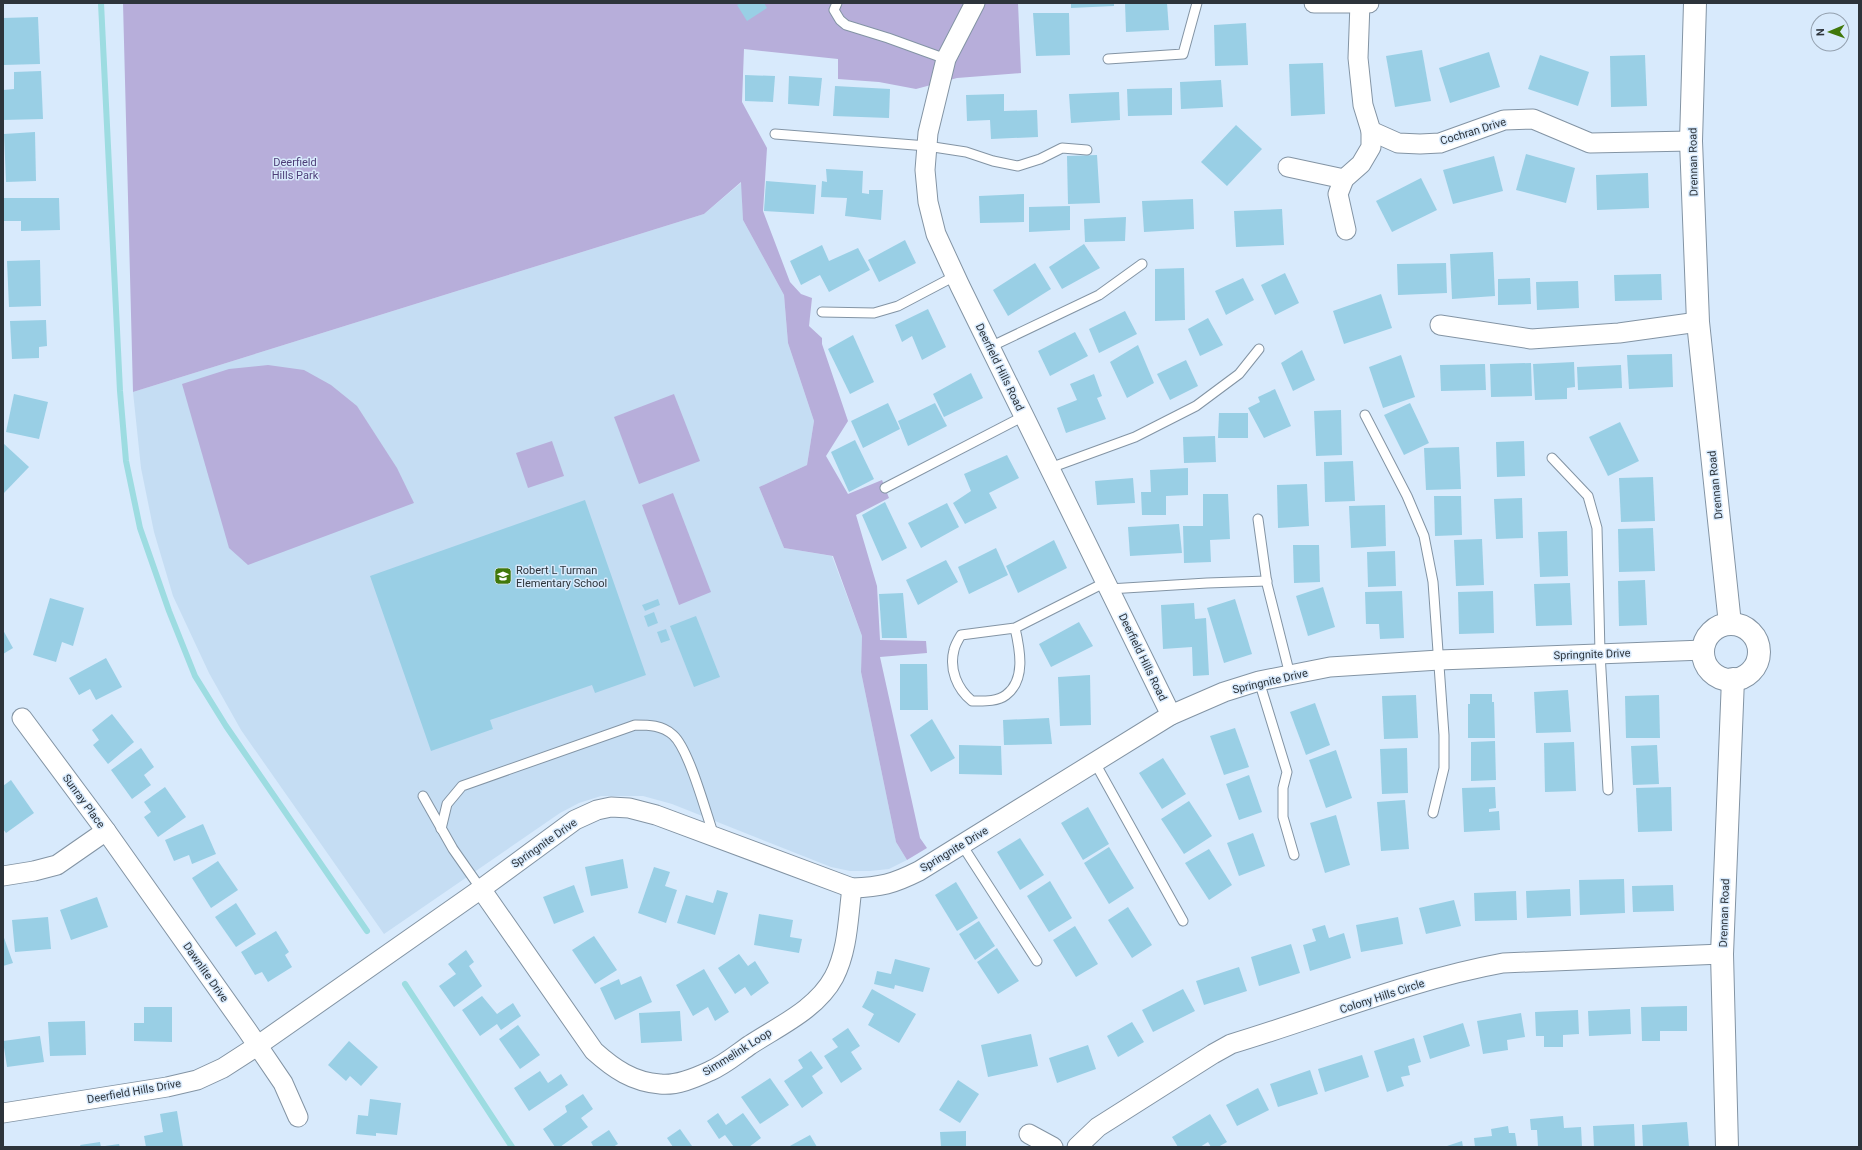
<svg xmlns="http://www.w3.org/2000/svg" width="1862" height="1150" font-family="Roboto,sans-serif">
<style>
.built{fill:#c5ddf3}
.green{fill:#b7aeda}
.lines{fill:none;stroke-linecap:round;stroke-linejoin:round}
.stream{stroke:#9ddce1;stroke-width:6}
.building{fill:#99cfe5}
.service-casing{stroke:#8394a4;stroke-width:11}
.minor-casing{stroke:#8394a4;stroke-width:21}
.tertiary-casing{stroke:#8394a4;stroke-width:24}
.service{stroke:#fff;stroke-width:9}
.minor{stroke:#fff;stroke-width:19}
.tertiary{stroke:#fff;stroke-width:22}
.labels{text-anchor:middle;stroke-width:3;stroke-linejoin:round;paint-order:stroke}
.street-label{font-size:11px;fill:#2d343b;stroke:#d8eafc}
.park-label{font-size:11px;fill:#4d3e77;stroke:#d8eafc}
.poi-label{font-size:11px;fill:#2d343b;stroke:#d8eafc;text-anchor:start}
</style>
<rect width="100%" height="100%" fill="#d8eafc"/>
<polygon class="built" points="742,182 743,220 784,295 788,343 814,421 807,465 759,487 784,548 832,556 862,636 861,672 896,842 907,860 889,869 870,871 850,871 831,867 672,804 643,796 601,796 579,803 560,813 384,934 241,730 209,673 173,596 154,532 141,468 133,392 704,214"/>
<g class="green">
<polygon points="123,3 1018,3 1021,73 957,78 916,89 879,82 838,79 838,59 744,49 742,102 767,148 763,211 790,282 801,294 812,298 809,326 822,338 822,344 848,421 826,456 848,494 882,480 889,498 856,515 877,586 880,640 926,641 927,653 880,657 920,838 927,848 907,860 896,842 861,672 862,636 833,556 784,548 759,487 807,465 814,421 788,343 784,295 743,220 741,182 704,214 133,392"/>
<polygon points="268,365 304,370 331,385 357,406 397,468 414,503 248,565 229,548 182,384 229,369"/>
<polygon points="674,394 700,461 639,484 614,417"/>
<polygon points="552,441 564,476 528,488 516,453"/>
<polygon points="673,493 711,592 679,605 642,505"/>
</g>
<g class="lines">
<g class="stream">
<polyline points="101,3 120,391 126,461 140,528 169,611 195,676 226,726 367,931"/>
<polyline points="405,984 512,1147"/>
</g>
</g>
<g class="building">
<polygon points="741,3 764,3 767,8 747,21 737,5"/>
<polygon points="1071,3 1114,3 1114,6 1071,8"/>
<polygon points="1125,3 1167,3 1169,30 1126,32"/>
<polygon points="1033,13 1069,13 1070,55 1036,56"/>
<polygon points="38,17 40,64 3,65 3,18"/>
<polygon points="1246,23 1248,65 1215,66 1214,25"/>
<polygon points="1422,50 1431,101 1395,107 1386,56"/>
<polygon points="1489,52 1500,87 1450,103 1439,68"/>
<polygon points="1540,55 1589,72 1578,106 1528,89"/>
<polygon points="1645,55 1647,106 1611,107 1610,56"/>
<polygon points="1323,63 1325,114 1291,116 1289,64"/>
<polygon points="41,71 43,119 3,120 3,90 14,89 14,72"/>
<polygon points="745,75 775,76 773,102 745,101"/>
<polygon points="789,76 822,78 819,106 788,104"/>
<polygon points="1221,80 1223,107 1181,109 1180,82"/>
<polygon points="835,86 890,89 889,118 833,116"/>
<polygon points="1172,88 1172,115 1128,116 1127,89"/>
<polygon points="1119,92 1120,120 1071,123 1069,94"/>
<polygon points="1004,94 1004,111 1037,110 1038,137 991,139 990,120 967,121 966,95"/>
<polygon points="1236,125 1262,149 1227,186 1201,162"/>
<polygon points="35,132 36,181 6,182 4,134"/>
<polygon points="1526,154 1575,168 1566,203 1516,190"/>
<polygon points="1097,155 1100,203 1068,204 1067,156"/>
<polygon points="1494,156 1503,191 1453,204 1443,170"/>
<polygon points="826,169 863,171 862,193 869,194 869,190 883,190 881,220 845,216 847,198 821,197 822,181 827,182"/>
<polygon points="1648,173 1649,208 1597,210 1596,175"/>
<polygon points="1421,178 1437,210 1392,232 1376,201"/>
<polygon points="766,181 816,185 814,214 764,211"/>
<polygon points="1024,194 1024,222 980,223 979,196"/>
<polygon points="3,198 59,198 60,230 21,231 21,221 3,221"/>
<polygon points="1193,199 1194,229 1144,232 1142,201"/>
<polygon points="1070,206 1070,230 1029,232 1029,207"/>
<polygon points="1282,209 1284,245 1236,247 1234,211"/>
<polygon points="1126,217 1125,241 1085,242 1084,219"/>
<polygon points="905,240 916,263 879,282 868,260"/>
<polygon points="1084,244 1100,268 1062,289 1049,267"/>
<polygon points="822,245 829,261 858,248 870,270 829,292 820,275 801,285 790,261"/>
<polygon points="1493,252 1495,296 1452,299 1450,254"/>
<polygon points="40,260 41,306 9,307 7,261"/>
<polygon points="1035,263 1051,289 1008,316 993,290"/>
<polygon points="1446,263 1447,293 1398,295 1397,264"/>
<polygon points="1184,268 1185,320 1155,321 1155,269"/>
<polygon points="1285,273 1299,303 1275,315 1261,285"/>
<polygon points="1661,274 1662,300 1615,301 1614,275"/>
<polygon points="1243,278 1254,300 1226,315 1215,291"/>
<polygon points="1530,278 1531,304 1498,305 1498,279"/>
<polygon points="1578,281 1579,308 1537,310 1536,282"/>
<polygon points="1381,294 1392,328 1344,344 1333,311"/>
<polygon points="928,309 946,347 922,360 912,336 902,342 895,325"/>
<polygon points="1125,311 1137,334 1099,353 1089,329"/>
<polygon points="1208,318 1223,345 1200,356 1188,329"/>
<polygon points="46,320 47,346 39,347 39,358 12,359 10,321"/>
<polygon points="1075,332 1088,356 1050,376 1038,351"/>
<polygon points="853,335 874,382 850,394 828,349"/>
<polygon points="1138,345 1154,383 1127,398 1110,362"/>
<polygon points="1302,350 1315,380 1293,391 1281,363"/>
<polygon points="1672,354 1673,387 1629,389 1627,355"/>
<polygon points="1401,355 1415,397 1383,408 1369,367"/>
<polygon points="1186,360 1198,386 1170,400 1157,374"/>
<polygon points="1574,362 1575,387 1567,388 1567,399 1535,400 1533,364"/>
<polygon points="1531,363 1532,396 1491,397 1490,364"/>
<polygon points="1485,364 1486,390 1441,391 1440,365"/>
<polygon points="1621,365 1622,388 1578,390 1577,367"/>
<polygon points="971,373 983,398 944,417 933,394"/>
<polygon points="1094,374 1102,396 1097,398 1106,419 1066,433 1057,408 1077,400 1070,384"/>
<polygon points="1275,389 1291,426 1264,438 1248,408 1260,402 1258,397"/>
<polygon points="14,394 48,402 39,439 6,432"/>
<polygon points="888,403 900,429 863,448 851,421"/>
<polygon points="935,403 947,426 908,446 898,421"/>
<polygon points="1410,403 1429,443 1404,455 1384,415"/>
<polygon points="1341,410 1342,455 1316,456 1314,411"/>
<polygon points="1219,413 1248,413 1248,438 1218,438"/>
<polygon points="1620,422 1639,461 1608,476 1589,437"/>
<polygon points="1215,436 1216,462 1184,463 1183,437"/>
<polygon points="855,440 874,479 849,492 831,452"/>
<polygon points="1524,441 1525,476 1497,477 1496,442"/>
<polygon points="3,443 29,467 3,494"/>
<polygon points="1459,447 1461,489 1426,490 1424,448"/>
<polygon points="1007,455 1019,478 989,493 997,508 965,524 953,503 971,491 964,474"/>
<polygon points="1353,461 1355,501 1325,502 1324,462"/>
<polygon points="1188,468 1188,495 1166,496 1166,515 1142,515 1141,492 1151,492 1150,470"/>
<polygon points="1653,477 1655,521 1621,522 1619,478"/>
<polygon points="1133,478 1135,503 1097,505 1095,481"/>
<polygon points="1307,484 1309,526 1278,528 1277,485"/>
<polygon points="1203,494 1228,494 1230,539 1210,540 1211,562 1184,563 1183,526 1203,526"/>
<polygon points="1434,496 1461,496 1462,535 1435,536"/>
<polygon points="1522,498 1523,538 1496,539 1494,499"/>
<polygon points="585,500 646,675 595,693 592,685 490,720 493,729 431,751 370,576"/>
<polygon points="885,502 907,548 882,561 862,515"/>
<polygon points="947,503 959,527 921,548 908,523"/>
<polygon points="1385,505 1386,546 1351,548 1349,506"/>
<polygon points="1179,524 1182,553 1130,556 1128,527"/>
<polygon points="1653,528 1655,571 1619,572 1618,529"/>
<polygon points="1567,531 1568,576 1540,577 1538,532"/>
<polygon points="1482,539 1484,585 1456,586 1454,540"/>
<polygon points="1054,540 1067,568 1018,593 1006,566"/>
<polygon points="1293,545 1319,545 1320,582 1294,583"/>
<polygon points="996,548 1008,575 969,594 958,567"/>
<polygon points="1395,551 1396,586 1368,587 1367,552"/>
<polygon points="946,560 958,582 918,605 906,580"/>
<polygon points="1645,580 1647,625 1619,626 1618,581"/>
<polygon points="1570,583 1572,625 1536,626 1534,584"/>
<polygon points="1323,587 1335,627 1308,636 1296,596"/>
<polygon points="1402,591 1404,638 1380,639 1379,624 1366,624 1365,592"/>
<polygon points="1493,591 1494,633 1459,634 1458,592"/>
<polygon points="903,593 907,638 882,638 879,594"/>
<polygon points="50,598 84,608 73,646 62,642 56,662 33,655"/>
<polygon points="658,599 660,605 645,611 642,605"/>
<polygon points="1235,599 1252,654 1224,663 1207,608"/>
<polygon points="1194,603 1195,619 1206,618 1209,675 1193,676 1192,647 1163,649 1161,605"/>
<polygon points="654,612 658,623 648,627 644,616"/>
<polygon points="696,616 720,677 694,687 670,626"/>
<polygon points="1079,622 1093,646 1051,667 1039,644"/>
<polygon points="666,629 670,640 661,643 657,632"/>
<polygon points="3,630 13,648 3,654"/>
<polygon points="106,658 122,687 96,700 90,689 79,695 69,678"/>
<polygon points="900,664 927,664 928,710 900,710"/>
<polygon points="1090,675 1091,725 1060,726 1058,677"/>
<polygon points="1568,690 1571,732 1536,733 1534,692"/>
<polygon points="1470,694 1492,694 1492,702 1494,702 1495,738 1468,738 1468,704 1470,704"/>
<polygon points="1416,695 1418,738 1384,739 1382,696"/>
<polygon points="1659,695 1660,738 1626,738 1625,696"/>
<polygon points="1315,703 1330,745 1306,755 1290,712"/>
<polygon points="112,714 134,742 108,764 93,745 99,740 92,730"/>
<polygon points="1049,718 1052,744 1004,745 1003,720"/>
<polygon points="932,719 955,758 931,772 910,735"/>
<polygon points="1235,728 1249,767 1224,775 1210,736"/>
<polygon points="1495,741 1496,780 1471,781 1471,742"/>
<polygon points="1574,742 1576,791 1545,792 1544,743"/>
<polygon points="959,745 1001,746 1002,775 959,774"/>
<polygon points="1657,745 1659,784 1633,785 1631,746"/>
<polygon points="141,748 154,767 144,775 151,785 132,799 111,770"/>
<polygon points="1407,748 1408,793 1382,794 1380,749"/>
<polygon points="1336,750 1352,798 1326,808 1309,760"/>
<polygon points="1163,758 1186,794 1162,809 1139,773"/>
<polygon points="1249,775 1262,812 1239,820 1226,784"/>
<polygon points="11,780 34,813 6,833 3,829 3,786"/>
<polygon points="165,787 186,817 158,837 144,817 151,812 144,802"/>
<polygon points="1495,787 1496,808 1489,809 1489,812 1499,811 1500,830 1464,832 1462,788"/>
<polygon points="1671,787 1672,831 1638,832 1636,788"/>
<polygon points="1405,800 1409,849 1381,851 1377,802"/>
<polygon points="1189,801 1212,836 1184,854 1161,819"/>
<polygon points="1088,807 1109,844 1083,860 1061,823"/>
<polygon points="1336,815 1350,865 1325,873 1310,823"/>
<polygon points="203,824 216,854 192,864 189,855 174,861 165,840"/>
<polygon points="1253,833 1265,866 1239,876 1227,843"/>
<polygon points="1020,838 1044,875 1020,890 997,852"/>
<polygon points="1109,847 1134,888 1109,904 1084,863"/>
<polygon points="1209,849 1232,885 1209,900 1185,863"/>
<polygon points="623,859 628,888 591,896 585,867"/>
<polygon points="218,861 238,890 211,908 192,878"/>
<polygon points="654,867 670,872 665,886 677,890 666,923 638,913"/>
<polygon points="1624,879 1625,913 1580,915 1579,880"/>
<polygon points="1050,881 1072,918 1049,932 1027,896"/>
<polygon points="956,882 978,918 957,931 935,895"/>
<polygon points="574,885 584,912 554,924 543,897"/>
<polygon points="1673,885 1674,911 1633,912 1632,886"/>
<polygon points="1570,889 1571,916 1527,918 1526,891"/>
<polygon points="717,890 728,893 715,935 677,923 686,895 713,903"/>
<polygon points="1516,891 1517,920 1475,921 1474,893"/>
<polygon points="97,897 108,927 71,940 60,910"/>
<polygon points="1454,900 1461,926 1426,934 1419,908"/>
<polygon points="236,903 256,934 236,947 215,917"/>
<polygon points="1128,907 1152,945 1132,958 1108,920"/>
<polygon points="759,914 793,920 790,937 802,939 799,953 754,945"/>
<polygon points="48,917 51,949 15,952 12,920"/>
<polygon points="1398,917 1403,944 1361,952 1356,925"/>
<polygon points="979,921 995,946 975,960 959,934"/>
<polygon points="1325,925 1329,938 1344,933 1351,958 1310,971 1303,945 1316,941 1312,929"/>
<polygon points="1075,926 1098,964 1076,977 1053,940"/>
<polygon points="276,931 289,952 285,955 292,967 268,982 262,972 255,975 241,952"/>
<polygon points="3,935 13,963 3,966"/>
<polygon points="594,936 617,970 595,984 572,950"/>
<polygon points="1291,944 1300,973 1259,986 1251,957"/>
<polygon points="997,948 1019,981 998,994 977,962"/>
<polygon points="466,950 474,962 469,966 482,986 454,1007 439,986 456,974 448,964"/>
<polygon points="739,954 748,966 755,961 769,983 751,996 745,987 735,994 718,968"/>
<polygon points="895,959 930,968 923,992 895,985 894,989 874,984 877,971 891,974"/>
<polygon points="1239,967 1247,991 1204,1005 1196,981"/>
<polygon points="704,969 729,1012 715,1021 708,1007 693,1016 676,985"/>
<polygon points="641,976 652,1002 615,1020 600,988 619,979 621,985"/>
<polygon points="872,989 916,1014 899,1043 868,1025 874,1014 862,1007"/>
<polygon points="1183,989 1195,1011 1153,1032 1142,1010"/>
<polygon points="482,996 497,1014 513,1003 521,1016 501,1030 497,1024 480,1036 462,1010"/>
<polygon points="1687,1006 1687,1031 1660,1031 1660,1041 1642,1041 1641,1007"/>
<polygon points="144,1007 172,1007 172,1042 134,1041 134,1023 144,1023"/>
<polygon points="1630,1009 1631,1034 1589,1036 1588,1011"/>
<polygon points="1578,1010 1579,1034 1563,1035 1563,1047 1544,1047 1544,1036 1536,1036 1535,1012"/>
<polygon points="680,1011 682,1041 641,1043 639,1013"/>
<polygon points="1521,1013 1525,1037 1507,1040 1508,1050 1483,1054 1477,1021"/>
<polygon points="85,1021 86,1055 50,1056 48,1022"/>
<polygon points="1132,1022 1144,1042 1118,1057 1107,1036"/>
<polygon points="1463,1023 1470,1046 1430,1059 1423,1036"/>
<polygon points="518,1025 540,1055 520,1069 499,1039"/>
<polygon points="848,1028 860,1046 851,1052 862,1069 841,1083 824,1056 838,1047 832,1039"/>
<polygon points="1031,1034 1038,1066 988,1077 981,1045"/>
<polygon points="40,1036 44,1062 7,1067 3,1041"/>
<polygon points="1414,1038 1421,1062 1408,1066 1410,1075 1401,1077 1404,1086 1387,1092 1374,1051"/>
<polygon points="349,1041 378,1067 361,1086 350,1076 346,1081 328,1065"/>
<polygon points="1088,1045 1096,1069 1057,1083 1049,1058"/>
<polygon points="811,1051 823,1068 812,1076 823,1093 802,1108 784,1081 803,1068 798,1060"/>
<polygon points="1362,1055 1369,1077 1325,1092 1318,1069"/>
<polygon points="1310,1070 1318,1094 1278,1107 1270,1084"/>
<polygon points="540,1071 548,1083 561,1074 568,1085 529,1111 514,1088"/>
<polygon points="770,1078 789,1105 760,1124 741,1097"/>
<polygon points="958,1080 979,1094 960,1123 939,1110"/>
<polygon points="1258,1088 1269,1110 1237,1126 1226,1105"/>
<polygon points="583,1094 593,1109 581,1118 588,1127 560,1147 555,1147 543,1129 567,1112 565,1106"/>
<polygon points="370,1099 401,1103 397,1135 376,1133 376,1136 356,1134 358,1115 368,1116"/>
<polygon points="177,1111 183,1147 146,1147 144,1136 163,1132 160,1114"/>
<polygon points="718,1113 726,1125 743,1113 761,1138 749,1147 734,1147 725,1135 719,1139 707,1121"/>
<polygon points="1210,1114 1227,1142 1218,1147 1211,1147 1208,1142 1200,1147 1178,1147 1172,1137"/>
<polygon points="1563,1116 1564,1128 1581,1127 1582,1147 1538,1147 1537,1130 1531,1130 1530,1119"/>
<polygon points="1687,1122 1689,1147 1643,1147 1642,1125"/>
<polygon points="1634,1124 1635,1147 1594,1147 1593,1126"/>
<polygon points="1508,1126 1509,1133 1515,1133 1517,1147 1475,1147 1474,1138 1492,1136 1491,1129"/>
<polygon points="680,1129 692,1146 690,1147 673,1147 667,1138"/>
<polygon points="609,1130 618,1144 613,1147 591,1147 593,1146 591,1142"/>
<polygon points="966,1131 966,1147 941,1147 940,1132"/>
<polygon points="810,1135 817,1147 788,1147"/>
<polygon points="1462,1141 1463,1147 1444,1147"/>
<polygon points="100,1142 101,1147 81,1147 80,1145"/>
<polygon points="119,1144 120,1147 105,1147 105,1146"/>
</g>
<g class="lines">
<defs>
<g id="service">
<polyline points="837,3 834,10 840,20 846,25 888,38 946,59"/>
<polyline points="1108,59 1183,54 1197,3"/>
<polyline points="775,134 927,146 966,152 993,161 1018,166 1040,159 1062,148 1087,150"/>
<polyline points="822,312 874,313 898,306 955,276"/>
<polyline points="990,347 1099,295 1142,264"/>
<polyline points="1365,415 1407,496 1424,536 1433,582 1444,735 1444,768 1433,813"/>
<polyline points="1552,458 1588,496 1597,528 1600,653 1608,790"/>
<polyline points="1050,468 1135,437 1196,406 1239,374 1259,349"/>
<polyline points="885,488 1024,416"/>
<polyline points="1258,519 1267,584 1290,675"/>
<polyline points="1109,589 1207,583 1267,581"/>
<path d="M1015,628C1020,650 1026,680 1006,695C997,702 983,701 972,701C957,689 949,669 954,650C955,645 958,640 961,635L1015,628L1106,582"/>
<polyline points="1259,681 1287,772 1283,788 1283,817 1294,855"/>
<polyline points="1094,761 1183,921"/>
<polyline points="423,796 453,849 481,889"/>
<path d="M441,829L447,804L462,786L635,725C649,725 662,725 673,735C689,749 706,813 714,836"/>
<polyline points="962,845 1037,961"/>
</g>
<g id="minor">
<polyline points="975,3 946,59 928,133 925,170 928,202 936,234 960,286 1171,715"/>
<polyline points="1314,3 1369,3"/>
<polyline points="1371,131 1398,143 1420,144 1440,143 1504,120 1533,119 1590,143 1691,141"/>
<polyline points="1288,167 1344,179"/>
<polyline points="1346,230 1338,194 1344,179 1361,164 1371,147 1371,131 1363,105 1358,58 1360,3"/>
<polyline points="1440,325 1531,339 1619,333 1698,322"/>
<polyline points="22,718 106,831 247,1030 283,1083 298,1117"/>
<polyline points="3,876 34,871 57,865 106,831"/>
<path d="M481,889L594,1051C614,1069 633,1082 660,1084C676,1086 695,1078 710,1071C724,1065 737,1054 750,1045C779,1026 817,1009 834,977C848,950 848,918 852,888"/>
<path d="M3,1113L167,1087L197,1080L223,1068L257,1046L481,889L575,820L597,810L611,807L629,808L656,815L852,888C881,887 893,884 919,871L1171,715L1224,692L1259,681L1330,667L1439,660L1704,650"/>
<polyline points="1029,1134 1053,1147"/>
<path d="M1077,1147L1098,1127L1213,1054L1231,1044C1321,1017 1410,980 1503,963L1722,954"/>
</g>
<g id="tertiary">
<polyline points="1695,3 1691,141 1698,322 1730,624"/>
<circle cx="1731" cy="652" r="28"/>
<polyline points="1727,1147 1722,954 1733,679"/>
</g>
</defs>
<use href="#service" class="service-casing"/>
<use href="#minor" class="minor-casing"/>
<use href="#tertiary" class="tertiary-casing"/>
<use href="#service" class="service"/>
<use href="#minor" class="minor"/>
<use href="#tertiary" class="tertiary"/>
</g>
<defs>
<symbol id="school-square" viewBox="-11 -11 22 22"><rect x="-9" y="-9" width="18" height="18" rx="4" fill="#41780b" stroke="#d8eafc"/><path d="M0-5L7-2L0 1L-7-2ZM-4 1L0 2.5L4 1V4Q0 6-4 4Z" fill="#fff"/></symbol>
</defs>
<g fill-rule="evenodd">
<use href="#school-square" x="493" y="566" width="20" height="20"/>
</g>
<g class="labels">
<g class="street-label">
<text transform="translate(1473 131) rotate(-17)" y="4">Cochran Drive</text>
<text transform="translate(1693 162) rotate(-91)" y="4">Drennan Road</text>
<text transform="translate(1000 367) rotate(64)" y="4">Deerfield Hills Road</text>
<text transform="translate(1715 485) rotate(-96)" y="4">Drennan Road</text>
<text transform="translate(1592 654) rotate(-2)" y="4">Springnite Drive</text>
<text transform="translate(1143 657) rotate(64)" y="4">Deerfield Hills Road</text>
<text transform="translate(1270 681) rotate(-13)" y="4">Springnite Drive</text>
<text transform="translate(84 801) rotate(54)" y="4">Sunray Place</text>
<text transform="translate(544 843) rotate(-35)" y="4">Springnite Drive</text>
<text transform="translate(954 849) rotate(-31)" y="4">Springnite Drive</text>
<text transform="translate(1724 913) rotate(-88)" y="4">Drennan Road</text>
<text transform="translate(206 972) rotate(55)" y="4">Dawnlite Drive</text>
<text transform="translate(1382 996) rotate(-18)" y="4">Colony Hills Circle</text>
<text transform="translate(737 1052) rotate(-32)" y="4">Simmelink Loop</text>
<text transform="translate(134 1091) rotate(-10)" y="4">Deerfield Hills Drive</text>
</g>
<g class="park-label">
<text x="295" y="166">Deerfield<tspan x="295" dy="13">Hills Park</tspan></text>
</g>
<g class="poi-label">
<text x="516" y="574">Robert L Turman<tspan x="516" dy="13">Elementary School</tspan></text>
</g>
</g>
<rect width="1862" height="1150" fill="none" stroke="#2d343b" stroke-width="8"/>
<g transform="translate(1830 32) rotate(268)"><circle r="19" fill="#d8eafc" stroke="#94a1af"/>
<path d="M0-3L7 15L0 10L-7 15Z" fill="#41780b"/>
<text y="-6" font-size="11" font-weight="bold" text-anchor="middle" fill="#2d343b">N</text>
</g>
</svg>
